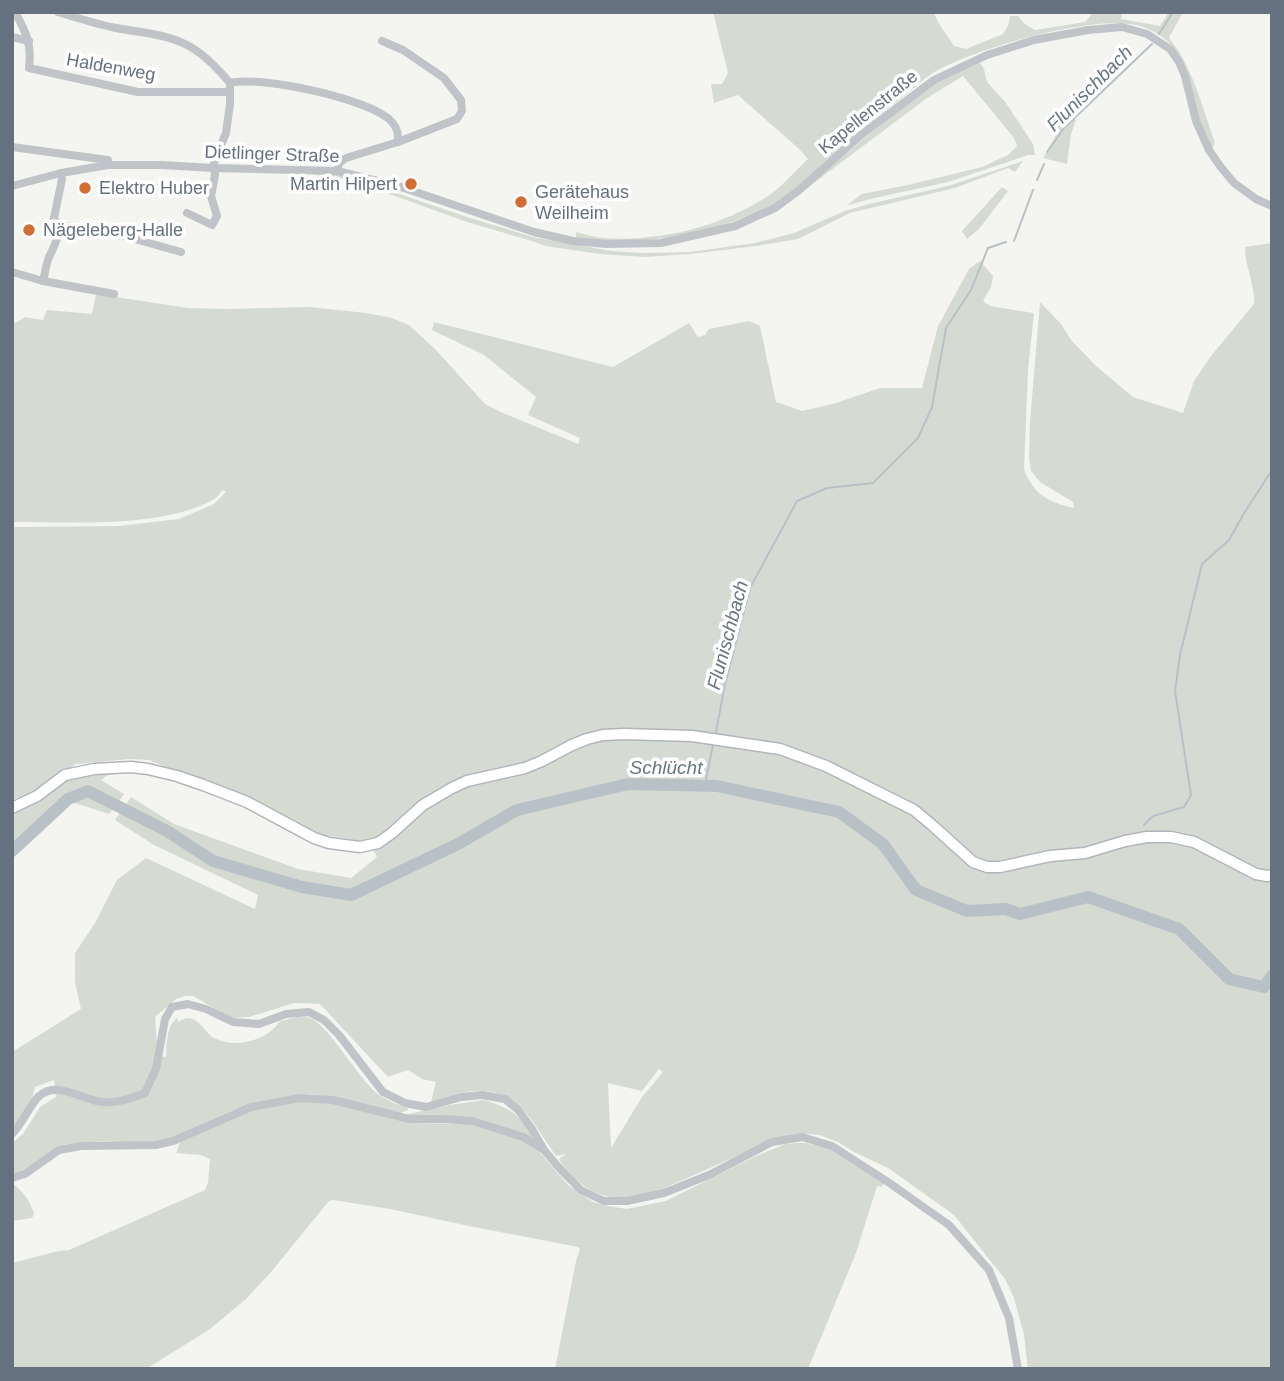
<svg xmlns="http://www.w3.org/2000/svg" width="1284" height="1381" font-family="Arial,sans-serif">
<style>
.green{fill:#d5dbd3;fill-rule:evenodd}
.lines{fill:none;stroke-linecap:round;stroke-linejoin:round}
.stream{stroke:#b8c1c6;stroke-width:2}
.river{stroke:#b8c1c6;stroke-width:12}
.major-casing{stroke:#b2b5b9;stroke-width:13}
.minor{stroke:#c0c3c7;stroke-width:8}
.major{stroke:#fff;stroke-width:10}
.poi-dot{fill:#d26e34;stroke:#fff;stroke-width:2.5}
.labels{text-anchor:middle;stroke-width:7;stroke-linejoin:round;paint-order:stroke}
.street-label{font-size:18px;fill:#667180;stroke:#fff}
.poi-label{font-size:18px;fill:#667180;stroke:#fff;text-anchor:start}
.water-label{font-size:19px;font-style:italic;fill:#677884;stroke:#fff}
</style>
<rect width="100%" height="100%" fill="#f4f5f1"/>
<g class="green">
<path d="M713,12H934C938,26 947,33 954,46L966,49L1003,34L1008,26L1010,16H1018L1025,24L1035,30L1085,22L1094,12H1122L1121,19L1160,26L1169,12H1183L1169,38C1193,67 1202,107 1215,142L1212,150C1207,139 1201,128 1197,116C1191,97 1185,61 1172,46C1164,36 1149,28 1136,25C1088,15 979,48 936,71C920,81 905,96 890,107C868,125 846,143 825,162C808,177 791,194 772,206C764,210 755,213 747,216C713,230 676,239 639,240C621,240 592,244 576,237V232C585,234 594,237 603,238C659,242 721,227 768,196C783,186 795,171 808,159L798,148L738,95L714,103L711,84H722L728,73Z"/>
<polygon points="980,63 984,69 987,82 1006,103 1033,144 1035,155 1028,155 948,182 870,199 846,206 862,194 908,185 982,167 1008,155 1017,146 1014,138 963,76 927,98 798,195 861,141 936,81"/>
<polygon points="1069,116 1076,120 1071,134 1067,164 1043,158 1055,137 1054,134 1054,123"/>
<polygon points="1023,161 1015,172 1008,168 955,188 850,213 798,239 756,246 691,254 645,257 600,254 545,246 532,241 467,222 359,183 335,177 317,175 318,173 334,174 361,181 470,218 533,237 611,251 642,253 690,252 755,243 794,233 845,211 869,204 948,186"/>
<polygon points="1002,187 1008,191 979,229 967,239 962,231"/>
<path d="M1272,243V1369H1028L1024,1335L1014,1298L1005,1279L954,1215L888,1168L854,1152L838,1142L820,1135L808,1134L792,1135L771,1141L651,1194C640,1196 629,1198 618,1198C595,1197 570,1179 559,1159L566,1154L556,1156C533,1124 519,1088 474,1091C460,1092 444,1098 431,1102L436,1082L422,1079L408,1070L388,1077L320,1004L294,1003L249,1017L231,1018L193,996H185L176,999L155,1017L158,1056L166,1057C167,1044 166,1027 177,1018L178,1022C183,1019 187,1017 193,1019C202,1023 206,1033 214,1038C235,1049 267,1041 280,1021C287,1020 300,1015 307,1017C326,1020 359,1080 378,1094C388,1101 397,1105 408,1108V1110L400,1113L327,1096L308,1094L272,1100L231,1111L155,1145L105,1141L66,1144L12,1177V1143L23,1134L40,1107L56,1097L54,1080L35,1087L31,1102L12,1131V1052L81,1009L75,982V953L95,923L117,880L146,858L255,909L258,895L154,845L115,820L131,797L174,824L298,869L351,878L377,857L369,842L317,834L261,806L149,760L130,759L76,764L33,793L12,800V527L119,526L179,519L214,504L226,492L223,490C219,494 216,499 211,501C159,528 71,522 12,522V325L25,317L43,320L47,310L92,314L96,294L188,308L228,309L310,307L366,313L392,318L409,325L436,350L485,404L503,413L578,444L580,438L528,415L536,397L484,355L432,330L434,322L613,367L689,323L698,337L705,335L709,329L749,321L760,326L776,402L802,411L833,404L880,388H922L938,326L969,269L980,261L993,276L991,287L983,301L990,306L1034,313L1028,370L1024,469C1034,495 1048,502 1074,508L1073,502L1040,482L1031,471L1029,457L1030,422L1040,302L1061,324L1071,340L1095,365L1133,397L1183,413L1194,381L1211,356L1254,304C1255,284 1245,267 1245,247ZM659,1069L663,1072L642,1097L611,1148L608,1083L642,1091Z"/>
<polygon points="110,769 109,774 101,780 124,794 109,814 72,802 12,855 12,811 74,775"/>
<path d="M484,1100C516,1110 518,1115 537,1142L511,1130L404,1115L449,1105Z"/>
<path d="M307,1101L336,1104L408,1123L469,1124L522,1140L535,1147L568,1185L593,1202L608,1206L627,1209L666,1201L758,1155L786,1144L797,1143H806L828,1148L884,1183L882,1187L877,1186L856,1253L808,1369H555L576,1261L580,1249L578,1247L469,1226L390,1209L333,1200L329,1201L271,1272L246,1299L210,1329L146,1369H12V1263L58,1251L69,1250L205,1190L208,1182L210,1159L201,1155L176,1153L180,1142C197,1134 214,1124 231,1117C254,1108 282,1103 307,1101Z"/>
<path d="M12,1183C23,1191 30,1201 34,1214L32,1218L12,1221Z"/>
</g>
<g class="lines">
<g class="stream">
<polyline points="1159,34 1173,12"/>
<polyline points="1047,152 1064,128 1152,44"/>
<polyline points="1037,180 1044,164"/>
<polyline points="1014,241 1033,190"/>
<polyline points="716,732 725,684 750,588 797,501 827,488 873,483 918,438 932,407 946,328 971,290 988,248 1006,242"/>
<polyline points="705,785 713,745"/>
<polyline points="1144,825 1153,816 1184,807 1191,795 1175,691 1180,655 1202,564 1229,540 1243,515 1272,470"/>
</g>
<polyline class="river" points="12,851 68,799 88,791 167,831 213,861 302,887 351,895 456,845 517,810 628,784 717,786 839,812 883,844 916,890 967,911 1006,909 1020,914 1088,897 1179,929 1229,979 1264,987 1272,976"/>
<defs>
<polyline id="major" points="12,808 37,796 65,775 94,769 131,767 148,769 177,776 203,785 247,802 314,838 329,843 360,847 378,843 392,833 423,805 452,788 467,781 525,768 542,761 572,745 587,739 603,735 624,734 692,736 780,749 826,766 914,810 932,825 973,862 987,867 1000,867 1050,856 1085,853 1125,841 1147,837 1171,837 1194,842 1256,874 1267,876 1272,875"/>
</defs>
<use href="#major" class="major-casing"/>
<g class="minor">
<path d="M15,12C26,32 32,44 29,68L138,92H230"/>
<path d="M58,12C77,18 97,24 116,28C142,33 171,34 194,49C208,58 219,70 230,83V104L226,133L214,163L215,175L211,196L217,216L212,225L187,213"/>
<polyline points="12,37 29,41"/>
<polyline points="382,41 403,50 444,78 461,100 462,111 457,119 398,142"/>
<path d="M230,83C259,75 372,99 392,122C398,129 398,134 398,142L346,158L339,163L337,171"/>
<polyline points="12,147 108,160 108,165"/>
<polyline points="12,186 61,173 108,165 161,165 214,168 337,171 398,186 534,232 573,241 606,244 661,243 735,226 775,208 798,191 861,135 934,80 987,55 1034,40 1088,30 1122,27 1147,34 1170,49 1179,62 1185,76 1196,121 1209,150 1220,166 1234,183 1256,199 1272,206"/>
<polyline points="59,225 124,236 181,252"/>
<path d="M12,272L43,281C45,274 46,264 49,257C55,245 63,231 54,218L62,179L61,173"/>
<polyline points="43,281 114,294"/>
<path d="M12,1134C23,1123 28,1108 38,1097C57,1079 81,1100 102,1102C118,1103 130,1099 145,1093L156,1069L165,1019L172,1007L188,1004L206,1009L233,1022L259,1024L286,1014L309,1012L324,1020L339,1035L383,1092L405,1103L426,1107L461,1097L482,1095L505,1099L518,1110L532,1129L544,1150L561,1170L581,1190L604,1201H627L664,1193L709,1175L772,1142L802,1137L832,1146L888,1182L949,1225L989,1270L1009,1318L1018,1369"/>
<polyline points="12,1178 25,1174 59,1150 81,1146 156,1145 173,1141 251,1107 300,1098 333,1100 409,1119 444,1119 472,1121 523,1137 543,1149"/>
</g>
<use href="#major" class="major"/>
</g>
<g class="poi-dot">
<circle cx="411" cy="184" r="7"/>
<circle cx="85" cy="188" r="7"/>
<circle cx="521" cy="202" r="7"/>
<circle cx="29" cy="230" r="7"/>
</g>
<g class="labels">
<g class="street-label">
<text transform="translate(111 67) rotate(10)" y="6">Haldenweg</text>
<text transform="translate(868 112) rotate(-39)" y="6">Kapellenstraße</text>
<text transform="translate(272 154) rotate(2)" y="6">Dietlinger Straße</text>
</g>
<g class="poi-label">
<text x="397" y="190" text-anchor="end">Martin Hilpert</text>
<text x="99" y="194">Elektro Huber</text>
<text x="535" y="198">Gerätehaus<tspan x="535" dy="21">Weilheim</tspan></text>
<text x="43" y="236">Nägeleberg-Halle</text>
</g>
<g class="water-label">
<text transform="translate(1089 88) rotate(-45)" y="7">Flunischbach</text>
<text transform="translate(727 635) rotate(-75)" y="7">Flunischbach</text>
<text x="666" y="774">Schlücht</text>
</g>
</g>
<rect width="1284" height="1381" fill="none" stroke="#667180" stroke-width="28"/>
</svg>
